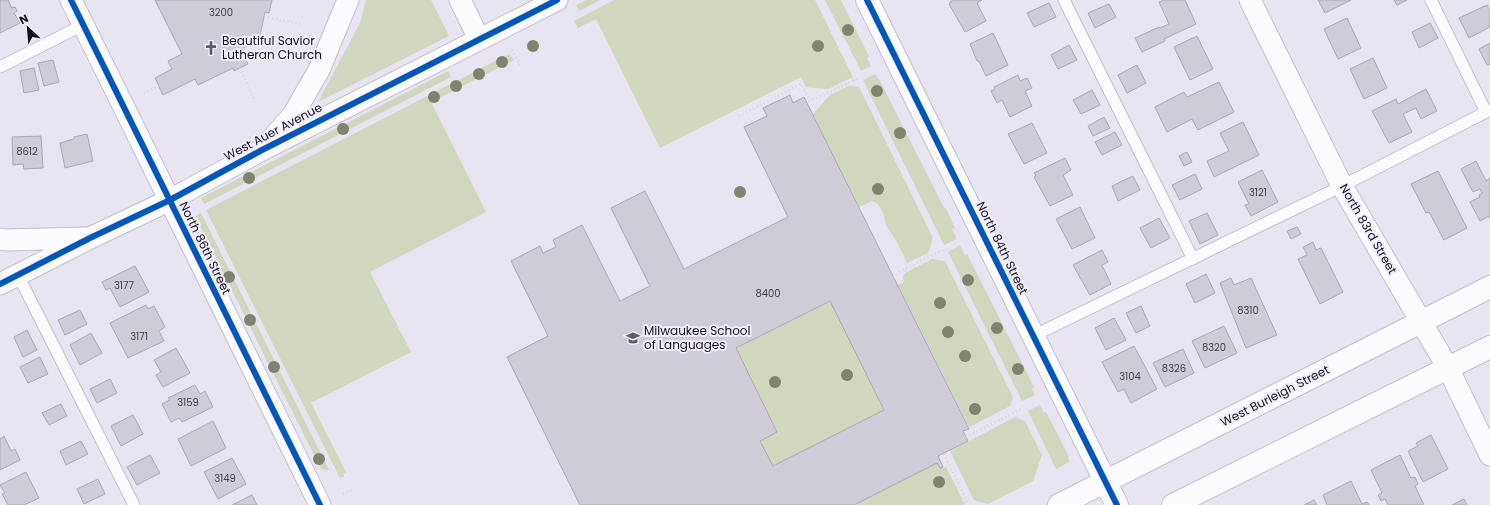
<svg xmlns="http://www.w3.org/2000/svg" width="1490" height="505" font-family="Poppins,sans-serif">
<style>
.green{fill:#d1d6be}
.building{fill:#d0ccd7;stroke:#aaa6b2;fill-rule:evenodd}
.lines{fill:none;stroke-linecap:round;stroke-linejoin:round}
.lane-casing{stroke:#c3c0ca;stroke-width:13}
.street-casing{stroke:#c3c0ca;stroke-width:23}
.secondary-casing{stroke:#c3c0ca;stroke-width:24}
.path{stroke:#d6d5d8;stroke-width:2.5;stroke-dasharray:1 3;stroke-linecap:butt}
.lane{stroke:#fcfbfd;stroke-width:11}
.street{stroke:#fcfbfd;stroke-width:21}
.secondary{stroke:#fcfbfd;stroke-width:22}
.cycleway-casing{stroke:#f2edfd;stroke-width:8}
.cycleway{stroke:#0057b8;stroke-width:6}
.tree{fill:#818371}
.labels{text-anchor:middle;stroke-width:4;stroke-linejoin:round;paint-order:stroke}
.number-label{font-size:10px;fill:#45414a}
.poi-label{font-size:12px;fill:#15111a;stroke:#f2edfd;text-anchor:start}
.street-label{font-size:12px;fill:#15111a;stroke:#f2edfd}
</style>
<rect width="100%" height="100%" fill="#e8e4f2"/>
<g class="green">
<polygon points="366,0 431,0 449,36 318,102 360,23"/>
<polygon points="586,0 600,0 579,11 576,5"/>
<polygon points="614,0 815,0 853,77 828,89 806,87 801,77 660,148 596,19 578,28 574,21"/>
<polygon points="825,0 841,0 869,56 867,58 871,66 861,71"/>
<polygon points="509,54 514,60 431,102 486,212 370,272 411,352 311,403 346,472 343,474 344,476 340,478 206,210"/>
<polygon points="448,71 451,77 204,204 201,198"/>
<path d="M875,74L880,81L943,206C949,211 951,221 955,228L952,229L957,239L944,245L863,80Z"/>
<path d="M849,86L859,87L933,238L928,253L907,263C902,251 896,240 889,230C883,220 885,205 872,201L859,207L813,114L830,95Z"/>
<polygon points="200,213 201,213 329,470 321,469 196,218 196,216"/>
<polygon points="960,245 965,255 967,254 1034,387 1032,389 1035,395 1022,401 948,252"/>
<polygon points="932,259 945,261 1013,397 1010,406 969,427 898,285 904,282 903,277 905,273"/>
<polygon points="830,301 884,410 773,466 760,441 777,432 736,348"/>
<polygon points="1040,405 1044,413 1046,412 1068,455 1069,462 1056,469 1028,411"/>
<polygon points="1015,417 1025,421 1042,455 1033,481 988,504 974,500 950,451"/>
<polygon points="937,463 940,468 946,467 965,505 854,505"/>
</g>
<g class="building">
<polygon points="1,0 8,0 12,8 15,7 17,11 14,13 20,23 0,33 0,1"/>
<polygon points="155,0 272,0 269,13 265,12 258,45 251,44 237,51 241,58 244,56 248,64 234,71 233,68 198,85 195,79 163,95 155,78 172,69 168,61 182,54"/>
<polygon points="953,0 982,0 977,3 986,21 965,32 949,4 950,4 950,2"/>
<polygon points="1164,0 1185,0 1196,24 1164,39 1165,41 1142,52 1135,38 1159,27 1160,28 1169,24 1159,2"/>
<polygon points="1318,0 1351,0 1325,13"/>
<polygon points="1394,0 1407,0 1397,5"/>
<polygon points="1049,3 1056,17 1034,27 1027,13"/>
<polygon points="1109,4 1116,17 1095,28 1088,13"/>
<polygon points="1487,5 1490,11 1490,27 1469,38 1459,18"/>
<polygon points="1347,18 1361,48 1338,59 1324,29"/>
<polygon points="1430,23 1438,38 1419,48 1412,32"/>
<polygon points="993,33 1008,65 986,76 979,61 977,61 970,44"/>
<polygon points="1197,36 1213,69 1190,80 1174,47"/>
<polygon points="1490,43 1490,64 1487,65 1479,49"/>
<polygon points="1069,45 1077,60 1058,69 1051,55"/>
<polygon points="1373,58 1387,88 1364,99 1350,69"/>
<polygon points="53,60 59,82 44,86 38,63"/>
<polygon points="1137,65 1146,83 1127,93 1118,75"/>
<polygon points="34,68 39,90 24,93 20,71"/>
<polygon points="1018,75 1020,81 1027,78 1032,88 1025,91 1032,106 1010,117 1002,100 997,103 991,91 995,89 994,87"/>
<polygon points="1219,82 1234,112 1198,130 1192,119 1167,132 1155,107 1184,92 1187,97"/>
<polygon points="1426,89 1437,111 1421,119 1416,108 1403,114 1412,132 1389,143 1372,111 1396,99 1398,104"/>
<polygon points="1092,90 1100,105 1081,114 1073,100"/>
<path d="M790,95L793,103L804,97L969,429L963,431L968,441L938,456L943,467L940,468L937,463L854,505H580L507,357L548,336L511,261L540,246L543,253L556,247L553,240L582,225L620,301L650,286L611,208L645,191L684,269L788,217L744,127L767,116L763,108ZM830,301L884,410L773,466L760,441L777,432L736,348Z"/>
<polygon points="1104,117 1110,128 1093,136 1088,126"/>
<polygon points="1243,122 1259,155 1214,177 1207,161 1229,151 1220,133"/>
<polygon points="1032,123 1047,153 1024,164 1008,134"/>
<polygon points="1115,132 1122,145 1102,155 1095,142"/>
<polygon points="87,134 93,161 65,168 60,143 74,139 74,137"/>
<polygon points="41,136 43,168 24,169 23,164 13,165 12,137"/>
<polygon points="1187,152 1192,162 1184,166 1179,156"/>
<polygon points="1065,158 1071,170 1063,175 1073,195 1050,206 1034,177 1036,176 1034,173"/>
<polygon points="1476,161 1486,181 1490,178 1490,218 1489,216 1480,221 1470,202 1480,197 1479,195 1482,193 1480,189 1473,192 1461,169"/>
<polygon points="1262,170 1278,202 1251,216 1245,205 1249,204 1238,182"/>
<polygon points="1438,171 1467,228 1444,240 1429,212 1426,213 1411,184"/>
<polygon points="1195,174 1202,189 1180,200 1172,185"/>
<polygon points="1133,176 1140,190 1118,201 1112,186"/>
<polygon points="1080,207 1095,238 1072,249 1056,219"/>
<polygon points="1207,213 1218,235 1200,244 1189,221"/>
<polygon points="1159,218 1170,238 1151,248 1140,228"/>
<polygon points="1297,227 1301,234 1291,239 1287,231"/>
<polygon points="1313,242 1316,250 1321,248 1343,292 1320,304 1298,259 1307,255 1303,247"/>
<polygon points="1102,250 1108,262 1102,265 1111,284 1090,295 1073,265"/>
<polygon points="135,266 149,292 120,307 110,288 106,290 102,282"/>
<polygon points="1206,274 1215,293 1195,303 1186,284"/>
<polygon points="1231,278 1234,285 1251,278 1277,335 1246,348 1220,283"/>
<polygon points="146,305 148,309 154,306 165,327 159,331 164,341 128,358 110,323"/>
<polygon points="1141,306 1150,326 1136,333 1126,313"/>
<polygon points="80,310 87,324 65,335 58,320"/>
<polygon points="1114,318 1126,340 1106,350 1095,328"/>
<polygon points="1224,326 1237,353 1205,368 1192,341"/>
<polygon points="27,330 37,350 23,357 14,337"/>
<polygon points="91,333 102,353 80,365 70,345"/>
<polygon points="1134,346 1157,389 1131,403 1124,389 1118,392 1102,362"/>
<polygon points="176,348 190,373 163,387 156,375 161,372 154,360"/>
<polygon points="1183,349 1194,373 1165,387 1153,363"/>
<polygon points="40,357 48,374 28,383 20,367"/>
<polygon points="110,379 117,393 97,403 90,389"/>
<polygon points="195,385 200,394 205,391 213,407 182,422 179,418 171,422 162,404 170,400 168,398"/>
<polygon points="61,404 67,416 49,425 42,413"/>
<polygon points="133,415 143,434 121,446 111,426"/>
<polygon points="213,421 226,448 191,466 178,439"/>
<polygon points="1431,435 1448,469 1423,482 1408,451 1418,446 1416,443"/>
<polygon points="4,436 11,451 15,449 20,460 0,470 0,439"/>
<polygon points="81,441 88,454 66,465 60,451"/>
<polygon points="150,455 160,473 137,485 127,467"/>
<polygon points="1400,455 1411,478 1415,477 1418,484 1415,486 1424,505 1388,505 1385,499 1381,501 1378,495 1382,493 1371,470"/>
<polygon points="232,458 246,484 218,499 204,472"/>
<polygon points="26,472 39,498 24,505 8,505 2,494 5,493 0,485"/>
<polygon points="98,479 105,494 84,504 77,489"/>
<polygon points="1351,481 1362,504 1367,502 1369,505 1327,505 1323,495"/>
<polygon points="252,495 257,505 232,505"/>
<polygon points="1464,499 1467,505 1452,505"/>
<polygon points="1314,500 1317,505 1304,505"/>
</g>
<g class="lines">
<defs>
<g id="lane">
<polyline points="1064,0 1193,259"/>
<polyline points="1431,0 1486,112"/>
<polyline points="0,67 83,25"/>
<polyline points="18,275 134,505"/>
<polyline points="1033,336 1342,186 1490,110"/>
</g>
<g id="street">
<polyline points="71,0 320,505"/>
<polyline points="460,0 479,39"/>
<polyline points="1250,0 1342,186 1448,368 1490,455"/>
<polyline points="271,140 293,115 319,70 348,0"/>
<polyline points="0,239 6,240 85,238"/>
<polyline points="0,284 90,238 170,200 262,150 557,0"/>
</g>
<g id="secondary">
<polyline points="867,0 1117,505"/>
<polyline points="1059,505 1490,287"/>
<polyline points="1173,505 1490,347"/>
</g>
</defs>
<use href="#lane" class="lane-casing"/>
<use href="#street" class="street-casing"/>
<use href="#secondary" class="secondary-casing"/>
<g class="path">
<polyline points="264,17 301,24"/>
<polyline points="512,50 521,67"/>
<polyline points="240,68 254,98"/>
<polyline points="144,93 159,86"/>
<polyline points="739,116 801,84 810,101 857,79"/>
<polyline points="894,278 899,272 943,250"/>
<polyline points="966,437 1021,409"/>
<polyline points="944,454 969,505"/>
<polyline points="343,494 354,489"/>
</g>
<use href="#lane" class="lane"/>
<use href="#street" class="street"/>
<use href="#secondary" class="secondary"/>
<defs>
<g id="cycleway">
<polyline points="71,0 320,505"/>
<polyline points="867,0 1117,505"/>
<polyline points="0,284 90,238 170,200 262,150 557,0"/>
</g>
</defs>
<use href="#cycleway" class="cycleway-casing"/>
<use href="#cycleway" class="cycleway"/>
</g>
<g class="tree">
<circle cx="848" cy="30" r="6"/>
<circle cx="533" cy="46" r="6"/>
<circle cx="818" cy="46" r="6"/>
<circle cx="502" cy="62" r="6"/>
<circle cx="479" cy="74" r="6"/>
<circle cx="456" cy="86" r="6"/>
<circle cx="877" cy="91" r="6"/>
<circle cx="434" cy="97" r="6"/>
<circle cx="343" cy="129" r="6"/>
<circle cx="900" cy="133" r="6"/>
<circle cx="249" cy="178" r="6"/>
<circle cx="878" cy="189" r="6"/>
<circle cx="740" cy="192" r="6"/>
<circle cx="229" cy="277" r="6"/>
<circle cx="968" cy="280" r="6"/>
<circle cx="940" cy="303" r="6"/>
<circle cx="250" cy="320" r="6"/>
<circle cx="997" cy="328" r="6"/>
<circle cx="948" cy="332" r="6"/>
<circle cx="965" cy="356" r="6"/>
<circle cx="274" cy="367" r="6"/>
<circle cx="1018" cy="369" r="6"/>
<circle cx="847" cy="375" r="6"/>
<circle cx="775" cy="382" r="6"/>
<circle cx="975" cy="409" r="6"/>
<circle cx="319" cy="459" r="6"/>
<circle cx="939" cy="482" r="6"/>
</g>
<defs>
<symbol id="church-bare" viewBox="-9 -9 18 18"><path d="M-1.2-6h2.4v3.5h3.3v2.4h-3.3V6h-2.4V-.1h-3.3v-2.4h3.3Z" fill="#5f5b66" stroke="#f2edfd" stroke-width="2.5" paint-order="stroke"/></symbol>
<symbol id="school-bare" viewBox="-9 -9 18 18"><path d="M0-5L7-2L0 1L-7-2ZM-4 1L0 2.5L4 1V4Q0 6-4 4Z" fill="#5f5b66" stroke="#f2edfd" stroke-width="2.5" paint-order="stroke"/></symbol>
</defs>
<g fill-rule="evenodd">
<use href="#church-bare" x="201" y="38" width="20" height="20"/>
<use href="#school-bare" x="623" y="328" width="20" height="20"/>
</g>
<g class="labels">
<g class="number-label">
<text x="221" y="16">3200</text>
<text x="27" y="155">8612</text>
<text x="1258" y="196">3121</text>
<text x="124" y="289">3177</text>
<text x="768" y="297">8400</text>
<text x="1248" y="314">8310</text>
<text x="139" y="340">3171</text>
<text x="1214" y="351">8320</text>
<text x="1174" y="372">8326</text>
<text x="1130" y="380">3104</text>
<text x="188" y="406">3159</text>
<text x="225" y="482">3149</text>
</g>
<g class="poi-label">
<text x="222" y="45">Beautiful Savior<tspan x="222" dy="14">Lutheran Church</tspan></text>
<text x="644" y="335">Milwaukee School<tspan x="644" dy="14">of Languages</tspan></text>
</g>
<g class="street-label">
<text transform="translate(273 132) rotate(-28)" y="4">West Auer Avenue</text>
<text transform="translate(1368 229) rotate(60)" y="4">North 83rd Street</text>
<text transform="translate(205 248) rotate(64)" y="4">North 86th Street</text>
<text transform="translate(1002 248) rotate(64)" y="4">North 84th Street</text>
<text transform="translate(1275 396) rotate(-27)" y="4">West Burleigh Street</text>
</g>
</g>
<g transform="translate(28 28) rotate(334)" stroke="#f2edfd" stroke-width="3" paint-order="stroke">
<path d="M0-3L7 15L0 10L-7 15Z" fill="#15111a"/>
<text y="-6" font-size="11" font-weight="bold" text-anchor="middle" fill="#15111a">N</text>
</g>
</svg>
